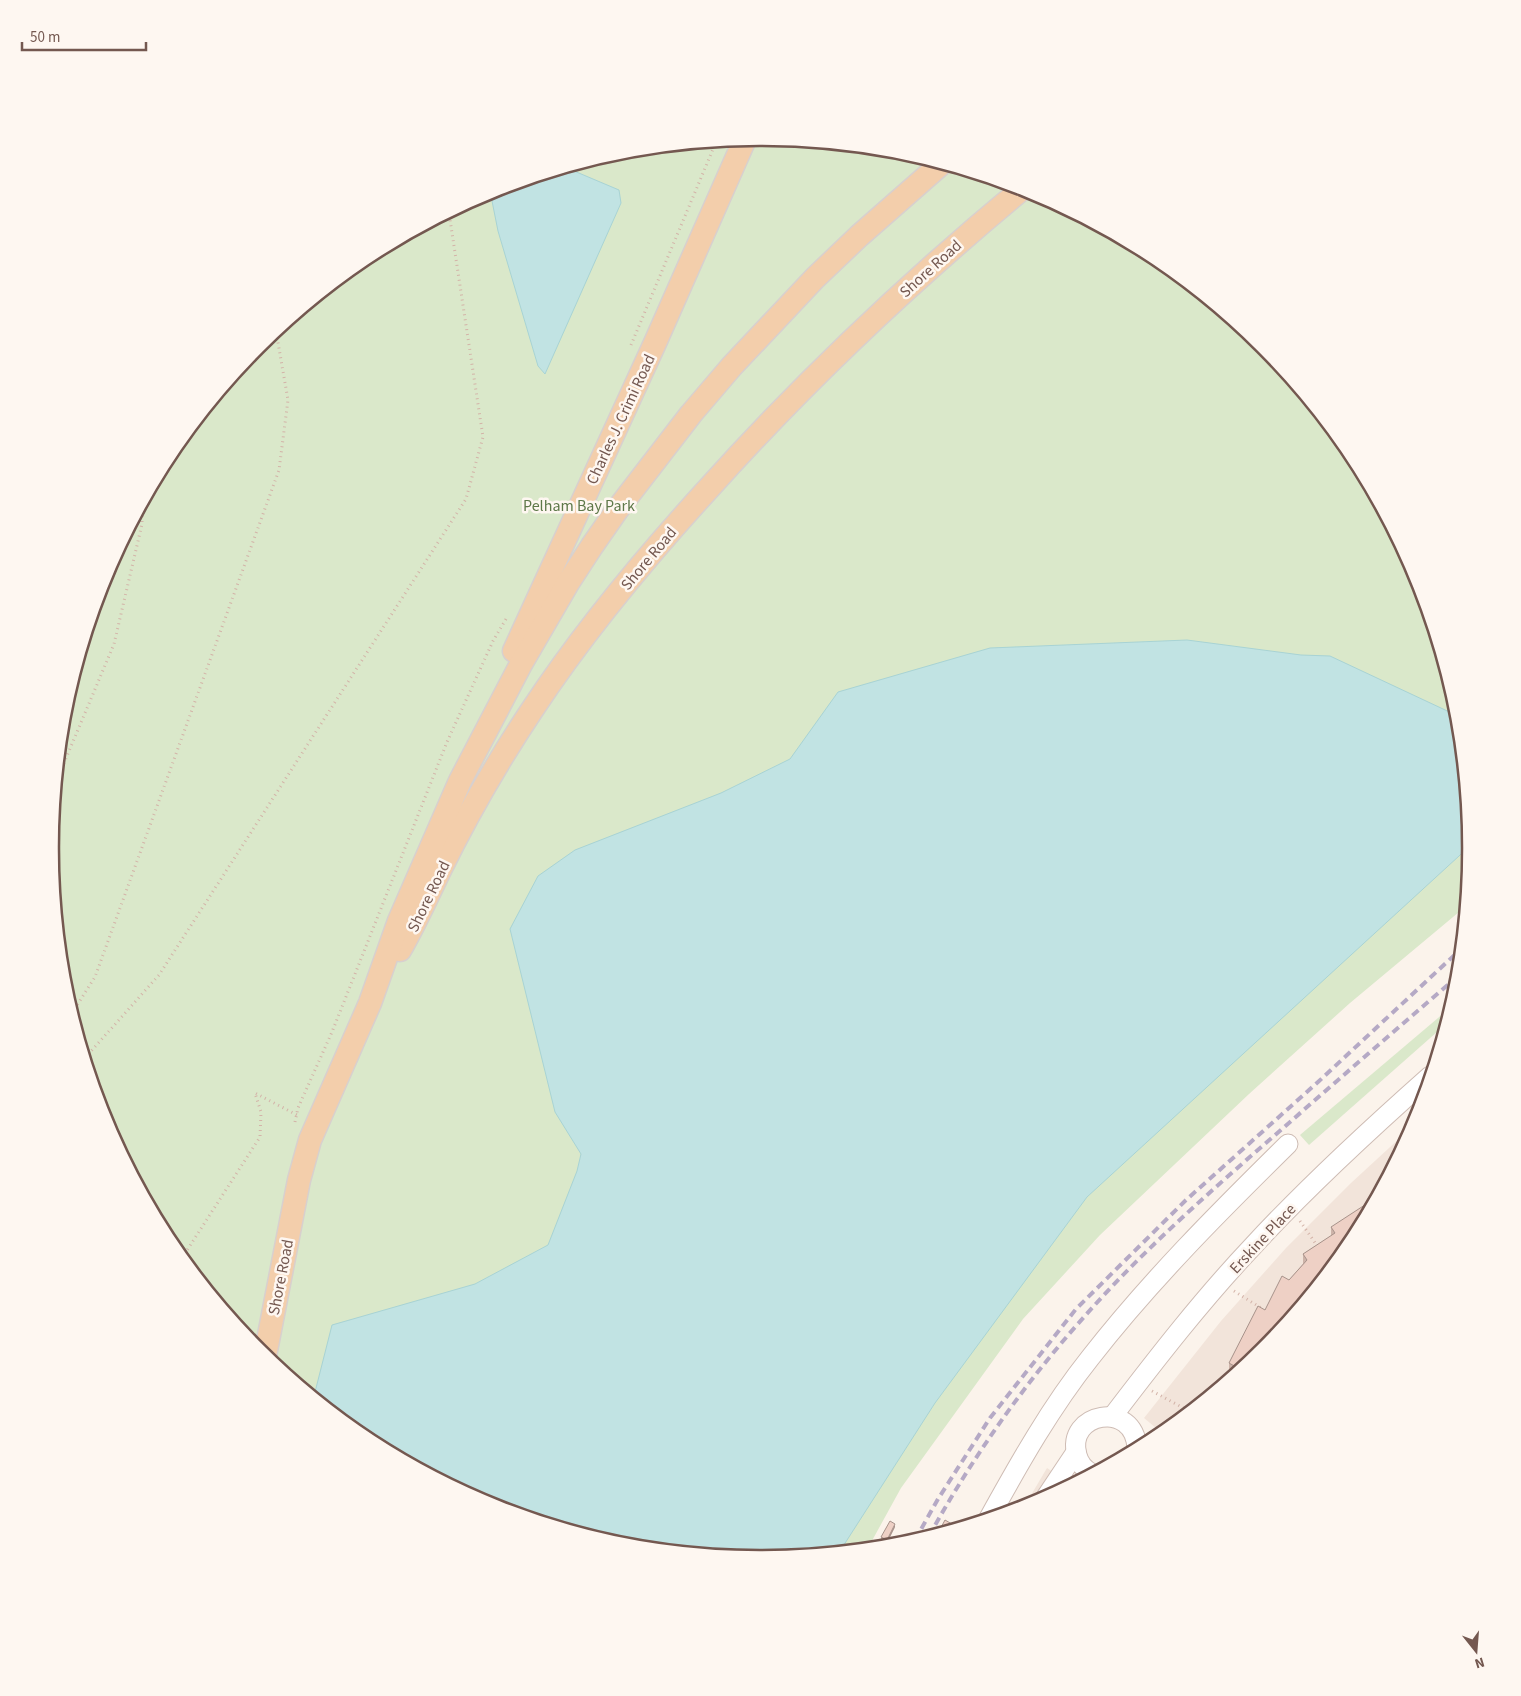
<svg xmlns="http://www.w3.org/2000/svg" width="1521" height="1696" font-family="'Source Sans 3',sans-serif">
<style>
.residential{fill:#f2e4da}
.green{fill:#dae8ca}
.water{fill:#c1e3e3;stroke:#a8d3d4}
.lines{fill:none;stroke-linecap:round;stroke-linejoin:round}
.minor-casing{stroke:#cebcb4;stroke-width:21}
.major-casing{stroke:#d8d0ce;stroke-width:25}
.path{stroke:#d3b3a8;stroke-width:3;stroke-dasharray:1 4;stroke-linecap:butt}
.minor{stroke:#fff;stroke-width:19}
.major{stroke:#f3ceab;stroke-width:22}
.rail{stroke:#b5a9c5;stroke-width:4;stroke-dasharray:8 5;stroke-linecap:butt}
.wall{fill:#cdb3a9}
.shaded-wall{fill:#a7928a}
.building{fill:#eed0c5;stroke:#a7928a}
.labels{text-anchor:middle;stroke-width:5;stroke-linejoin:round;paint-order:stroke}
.street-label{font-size:16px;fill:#745850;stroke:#fef7f1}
.park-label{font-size:16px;fill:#5e7849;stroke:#fef7f1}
.rim{fill:none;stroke:#745850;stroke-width:2.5}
</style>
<rect width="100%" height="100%" fill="#fbf3eb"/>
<g class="residential">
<polygon points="1414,1125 1351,1243 1263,1351 1162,1433 1144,1418 1221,1321 1286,1248 1351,1183"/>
<polygon points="1047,1468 1070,1484 1032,1505 1024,1507"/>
</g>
<g class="green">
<polygon points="761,138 899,151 1033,192 1155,257 1263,346 1351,454 1417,576 1457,710 1471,848 1465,907 1350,1003 1249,1094 1100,1235 1023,1319 901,1488 868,1548 760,1558 488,1504 366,1439 258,1350 170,1242 104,1120 64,986 50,848 64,709 104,576 170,453 258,345 366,257 489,191 622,151"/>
<polygon points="1451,1007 1446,1024 1309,1145 1300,1135"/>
</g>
<g class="water">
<polygon points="567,168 619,190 621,203 545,374 538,366 498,231 490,191"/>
<polygon points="1187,640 1301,655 1330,656 1458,716 1471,845 1087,1197 935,1403 840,1551 760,1558 622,1545 488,1504 366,1439 314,1396 332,1325 475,1284 548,1245 577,1171 581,1154 555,1112 510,929 538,876 575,850 721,793 790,759 838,692 990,648"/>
</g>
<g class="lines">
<defs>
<g id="minor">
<path d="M1112,1417C1157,1358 1202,1300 1252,1247C1308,1186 1368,1131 1430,1076"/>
<path d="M1091,1473C1084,1469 1079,1463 1077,1455C1065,1413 1134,1399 1137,1448"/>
<polyline points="1046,1497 1076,1452"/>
<path d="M989,1518C1020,1462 1051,1407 1090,1358C1150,1281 1219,1212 1288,1144"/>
</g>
<g id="major">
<polyline points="514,651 655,343 745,139"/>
<path d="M400,950C415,924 427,897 440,870C467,815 498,761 532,710C584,631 645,558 709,488C806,380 911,281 1022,189"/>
<polyline points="265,1356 299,1180 310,1140 370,1003 399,921 460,781 521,664 568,583 592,546 617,510 691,414 732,366 815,278 859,236 941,164"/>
</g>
</defs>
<use href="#minor" class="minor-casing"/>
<use href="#major" class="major-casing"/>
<g class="path">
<polyline points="631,345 716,142"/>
<polyline points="56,782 114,644 142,524 142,506"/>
<polyline points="72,1013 95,977 279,470 288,400 276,331"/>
<polyline points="85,1058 159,975 466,499 483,437 449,213"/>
<polyline points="295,1122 298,1108 332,1032 447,742 493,641 506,619"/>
<polyline points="1300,1221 1318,1247"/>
<polyline points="182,1258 260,1137 261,1112 255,1093 297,1115"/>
<polyline points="1234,1291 1261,1308"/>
<polyline points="1152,1391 1189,1411"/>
</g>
<use href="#minor" class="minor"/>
<use href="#major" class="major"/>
<g class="rail">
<path d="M929,1536C972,1458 1024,1384 1084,1317C1144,1249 1213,1189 1282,1129C1340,1078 1399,1027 1458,976"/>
<polyline points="915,1540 938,1499 990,1418 1076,1309 1186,1200 1318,1082 1461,949"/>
</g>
</g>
<g class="wall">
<polygon points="1331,1227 1351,1243 1263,1351 1229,1378 1229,1363 1265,1310 1289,1280 1303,1264 1303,1254 1331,1236"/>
<polygon points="895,1527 887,1543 881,1540 881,1537"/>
</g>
<g class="shaded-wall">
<polygon points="1319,1280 1319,1283 1309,1294 1309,1290"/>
<polygon points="895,1524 895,1527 887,1543 887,1540"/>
</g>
<g class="building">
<polygon points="1374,1199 1351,1243 1320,1281 1319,1280 1309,1290 1312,1291 1263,1351 1231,1377 1236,1367 1229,1363 1258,1306 1265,1310 1282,1276 1289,1280 1307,1260 1303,1254 1335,1233 1331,1227"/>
<polygon points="945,1520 957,1527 938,1533"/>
<polygon points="890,1521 895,1524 887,1540 881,1537"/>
<polygon points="878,1544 883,1546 876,1547"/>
</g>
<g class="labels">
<g class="street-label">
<text transform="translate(930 268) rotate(-42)" y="6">Shore Road</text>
<text transform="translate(620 419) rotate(-65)" y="6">Charles J. Crimi Road</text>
<text transform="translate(648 558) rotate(-50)" y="6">Shore Road</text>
<text transform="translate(428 896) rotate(-64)" y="6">Shore Road</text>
<text transform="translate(1262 1238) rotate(-47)" y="6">Erskine Place</text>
<text transform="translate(280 1277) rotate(-79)" y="6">Shore Road</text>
</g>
<g class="park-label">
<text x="579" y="511">Pelham Bay Park</text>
</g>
</g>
<path d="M0 0H1521V1696H0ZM760 146H761A701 701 0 0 1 1462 847V849A701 701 0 0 1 761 1550H760A701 701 0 0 1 59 849V847A701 701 0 0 1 760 146Z" fill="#fef7f1" fill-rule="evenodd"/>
<path class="rim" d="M760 146H761A701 701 0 0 1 1462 847V849A701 701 0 0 1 761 1550H760A701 701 0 0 1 59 849V847A701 701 0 0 1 760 146Z"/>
<g transform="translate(1476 1651) rotate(163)" stroke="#fef7f1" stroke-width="4" paint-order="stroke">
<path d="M0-4L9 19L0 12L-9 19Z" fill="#745850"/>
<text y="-8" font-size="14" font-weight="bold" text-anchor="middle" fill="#745850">N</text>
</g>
<path d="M22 42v8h124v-8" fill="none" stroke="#745850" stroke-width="2.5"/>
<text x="30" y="42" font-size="15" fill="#745850" stroke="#fef7f1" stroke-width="4" paint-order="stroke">50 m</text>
</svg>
